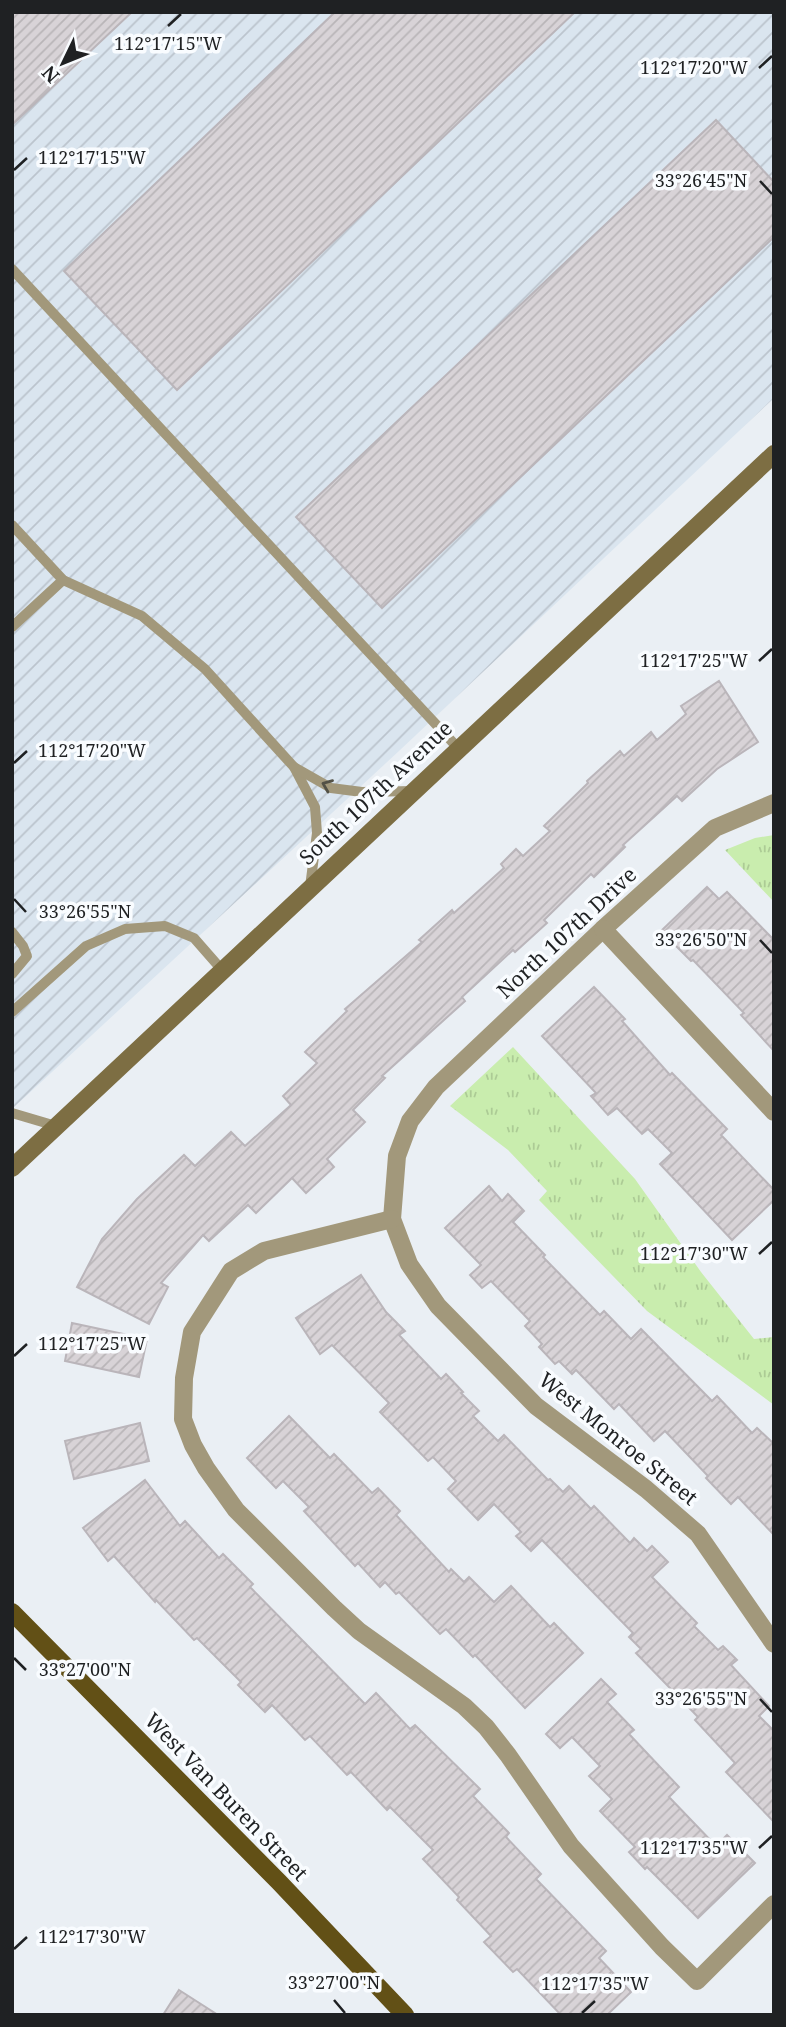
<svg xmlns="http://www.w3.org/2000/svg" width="786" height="2027" font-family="'Noto Serif',serif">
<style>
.industrial{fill:url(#industrial-furrows)}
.park{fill:url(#park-tufts)}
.building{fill:url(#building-hatch);stroke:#bab5ba;stroke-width:2}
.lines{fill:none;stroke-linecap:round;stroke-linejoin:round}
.lane{stroke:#a2987b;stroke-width:10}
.street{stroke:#a2987b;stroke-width:18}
.secondary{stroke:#7d6e43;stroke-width:18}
.primary{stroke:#625016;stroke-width:18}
.oneway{stroke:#535146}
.ticks{fill:none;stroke:#1f2123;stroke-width:2.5}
.labels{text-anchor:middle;stroke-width:7;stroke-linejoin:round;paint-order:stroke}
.street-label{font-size:21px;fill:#1f2123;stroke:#f9fcff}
.ticks-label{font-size:18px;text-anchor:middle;fill:#1f2123;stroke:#f9fcff;stroke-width:7;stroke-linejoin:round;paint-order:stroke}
</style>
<defs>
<pattern id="industrial-furrows" width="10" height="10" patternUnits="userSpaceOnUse" patternTransform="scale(1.75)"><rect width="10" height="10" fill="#dae5ef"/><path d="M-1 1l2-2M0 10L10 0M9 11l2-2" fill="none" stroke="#bbc4cd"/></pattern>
<pattern id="park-tufts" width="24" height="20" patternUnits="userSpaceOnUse" patternTransform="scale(1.75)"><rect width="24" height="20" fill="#c9edae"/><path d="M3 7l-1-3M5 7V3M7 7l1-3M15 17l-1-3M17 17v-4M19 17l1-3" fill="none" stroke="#accb95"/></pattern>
<pattern id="building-hatch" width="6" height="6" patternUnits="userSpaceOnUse" patternTransform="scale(1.75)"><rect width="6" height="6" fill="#d8d3d7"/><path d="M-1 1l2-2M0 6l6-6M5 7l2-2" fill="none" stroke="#b9b5b8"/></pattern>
</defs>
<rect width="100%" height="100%" fill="#eaeff4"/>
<polygon class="industrial" points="12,12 774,12 774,398 399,751 12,1109"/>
<g class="park">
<polygon points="774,835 774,902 725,850 755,838"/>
<polygon points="513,1047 635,1179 701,1272 754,1339 774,1337 774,1405 647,1311 539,1200 547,1191 508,1150 450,1106"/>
</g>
<g class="building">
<polygon points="12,12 132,12 12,125"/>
<polygon points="335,12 575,12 177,390 64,271"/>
<polygon points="716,120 774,182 774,237 382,608 296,517"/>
<polygon points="719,681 758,742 717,769 682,801 677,796 623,845 625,847 594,877 591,874 544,920 547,923 515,952 513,950 462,997 465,1001 382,1076 385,1078 353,1110 365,1122 327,1159 334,1167 306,1193 292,1178 256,1213 248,1205 209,1241 203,1235 161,1283 168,1287 149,1324 77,1287 102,1239 137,1199 184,1155 195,1166 231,1132 245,1146 291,1105 283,1096 317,1063 305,1052 347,1011 345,1009 422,942 419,940 452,910 454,913 504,868 501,864 516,849 523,856 550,831 544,826 588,783 587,781 620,751 624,756 651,732 657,740 686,714 681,706"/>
<polygon points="707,887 719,899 727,892 774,940 774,1051 741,1015 744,1013 693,960 691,961 661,931"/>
<polygon points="594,987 625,1019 622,1021 670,1075 672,1073 727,1129 721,1135 774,1190 774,1200 732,1240 660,1164 672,1153 648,1129 642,1134 617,1108 608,1115 591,1096 596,1093 542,1036"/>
<polygon points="489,1186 502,1201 508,1194 524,1211 513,1222 545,1255 543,1257 600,1315 604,1311 631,1339 641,1329 712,1401 717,1396 752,1433 757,1428 774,1444 774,1535 738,1497 731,1504 706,1478 708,1476 665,1431 654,1441 619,1404 614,1409 576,1370 572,1374 559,1361 555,1364 539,1347 542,1344 525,1326 530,1321 491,1281 482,1288 470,1275 481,1265 445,1228"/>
<polygon points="361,1275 386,1312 405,1331 399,1335 441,1379 446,1374 463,1392 461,1393 479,1411 473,1416 498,1441 504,1435 548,1480 550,1479 563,1492 569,1486 591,1509 594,1506 630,1543 634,1538 647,1551 652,1546 668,1562 652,1577 697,1623 694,1626 718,1650 723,1646 737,1660 731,1665 769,1706 759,1716 774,1731 774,1822 726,1772 735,1763 695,1720 698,1717 636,1653 641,1649 629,1637 633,1633 542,1540 531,1551 516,1536 521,1532 494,1504 478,1520 448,1489 456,1481 433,1457 428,1461 380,1412 389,1403 332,1345 320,1354 296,1318"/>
<polygon points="72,1323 147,1339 139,1377 65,1361"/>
<polygon points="289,1416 330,1458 334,1454 372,1493 378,1488 400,1511 396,1515 449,1572 451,1569 464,1582 469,1577 494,1602 511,1586 550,1627 554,1623 583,1653 525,1708 475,1655 473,1657 446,1629 440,1634 399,1592 396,1594 385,1582 380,1587 358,1563 355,1566 304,1511 309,1507 283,1481 276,1488 247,1458"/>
<polygon points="140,1423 149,1461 74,1479 65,1441"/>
<polygon points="145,1480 180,1526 185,1521 219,1558 223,1554 253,1584 250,1587 365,1704 376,1693 410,1729 415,1725 480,1789 473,1796 509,1833 506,1837 541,1874 536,1879 606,1951 599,1958 631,1992 607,2015 561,2015 517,1969 513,1972 484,1942 491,1936 457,1900 459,1897 423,1859 433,1850 390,1807 387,1810 351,1772 347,1775 310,1736 305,1740 272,1705 265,1712 238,1685 241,1682 197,1638 194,1640 156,1600 155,1602 114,1556 108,1561 83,1528"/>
<polygon points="601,1679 616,1694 607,1702 634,1730 629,1734 679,1787 669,1797 716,1846 727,1835 755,1863 698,1918 647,1867 645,1869 629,1852 635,1847 600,1811 612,1799 589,1776 600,1766 572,1737 560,1748 546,1734"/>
<polygon points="179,1990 218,2015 163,2015"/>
</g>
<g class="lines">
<g class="lane">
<polyline points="12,269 458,748"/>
<polyline points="12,525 63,580 142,616 205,669 294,767 315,807 317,833 310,887"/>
<polyline points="12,627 63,580"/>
<polyline points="294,767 331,788 362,792 413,791"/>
<polyline points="12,932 23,946 27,956 12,974"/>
<polyline points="12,1012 86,946 125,929 165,926 194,938 222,970"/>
<polyline points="12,1113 56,1126"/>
</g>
<g class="street">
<polyline points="774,803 715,828 603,929 436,1087 410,1121 397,1156 392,1219 409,1264 438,1306 536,1406 646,1489 698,1534 774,1644"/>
<polyline points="603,929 774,1112"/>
<polyline points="392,1219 264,1251 231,1271 192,1332 184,1378 183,1419 193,1445 206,1468 236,1510 334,1608 359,1631 464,1706 486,1727 508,1755 571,1846 662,1947 697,1981 774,1904"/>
</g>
<polyline class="secondary" points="12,1168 774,454"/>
<polyline class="primary" points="12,1612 279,1882 405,2015"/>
</g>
<defs><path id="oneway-chevron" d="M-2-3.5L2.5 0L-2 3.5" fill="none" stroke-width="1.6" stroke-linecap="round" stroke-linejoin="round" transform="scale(1.75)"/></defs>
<use class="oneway" href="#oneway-chevron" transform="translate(327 785) rotate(-158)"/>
<path class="ticks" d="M168,26L181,14M759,68L772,56M14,170L27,158M760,181L772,194M759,661L772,649M14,763L27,751M14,899L26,912M760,940L772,953M759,1254L772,1242M14,1356L27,1344M14,1658L26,1670M760,1699L772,1712M759,1848L772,1836M14,1949L27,1937M334,2000L345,2013M582,2013L595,2001"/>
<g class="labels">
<g class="street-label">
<text transform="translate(376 793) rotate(-43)" y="7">South 107th Avenue</text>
<text transform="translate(567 933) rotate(-43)" y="7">North 107th Drive</text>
<text transform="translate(618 1439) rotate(39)" y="7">West Monroe Street</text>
<text transform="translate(226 1797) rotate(46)" y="7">West Van Buren Street</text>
</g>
</g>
<g class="ticks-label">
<text x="168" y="50">112°17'15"W</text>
<text x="694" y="74">112°17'20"W</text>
<text x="92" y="164">112°17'15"W</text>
<text x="701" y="187">33°26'45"N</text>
<text x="694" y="667">112°17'25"W</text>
<text x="92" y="757">112°17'20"W</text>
<text x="85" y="918">33°26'55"N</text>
<text x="701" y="946">33°26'50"N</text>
<text x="694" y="1260">112°17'30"W</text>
<text x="92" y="1350">112°17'25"W</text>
<text x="85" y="1676">33°27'00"N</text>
<text x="701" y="1705">33°26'55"N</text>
<text x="694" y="1854">112°17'35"W</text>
<text x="92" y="1943">112°17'30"W</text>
<text x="334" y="1989">33°27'00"N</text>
<text x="595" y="1990">112°17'35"W</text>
</g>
<rect width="786" height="2027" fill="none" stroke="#1f2123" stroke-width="28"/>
<g transform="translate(63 63) rotate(227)" stroke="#f9fcff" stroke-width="5" paint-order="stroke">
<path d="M0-5L12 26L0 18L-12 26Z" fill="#1f2123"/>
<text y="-10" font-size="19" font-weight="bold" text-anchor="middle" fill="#1f2123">N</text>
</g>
</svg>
